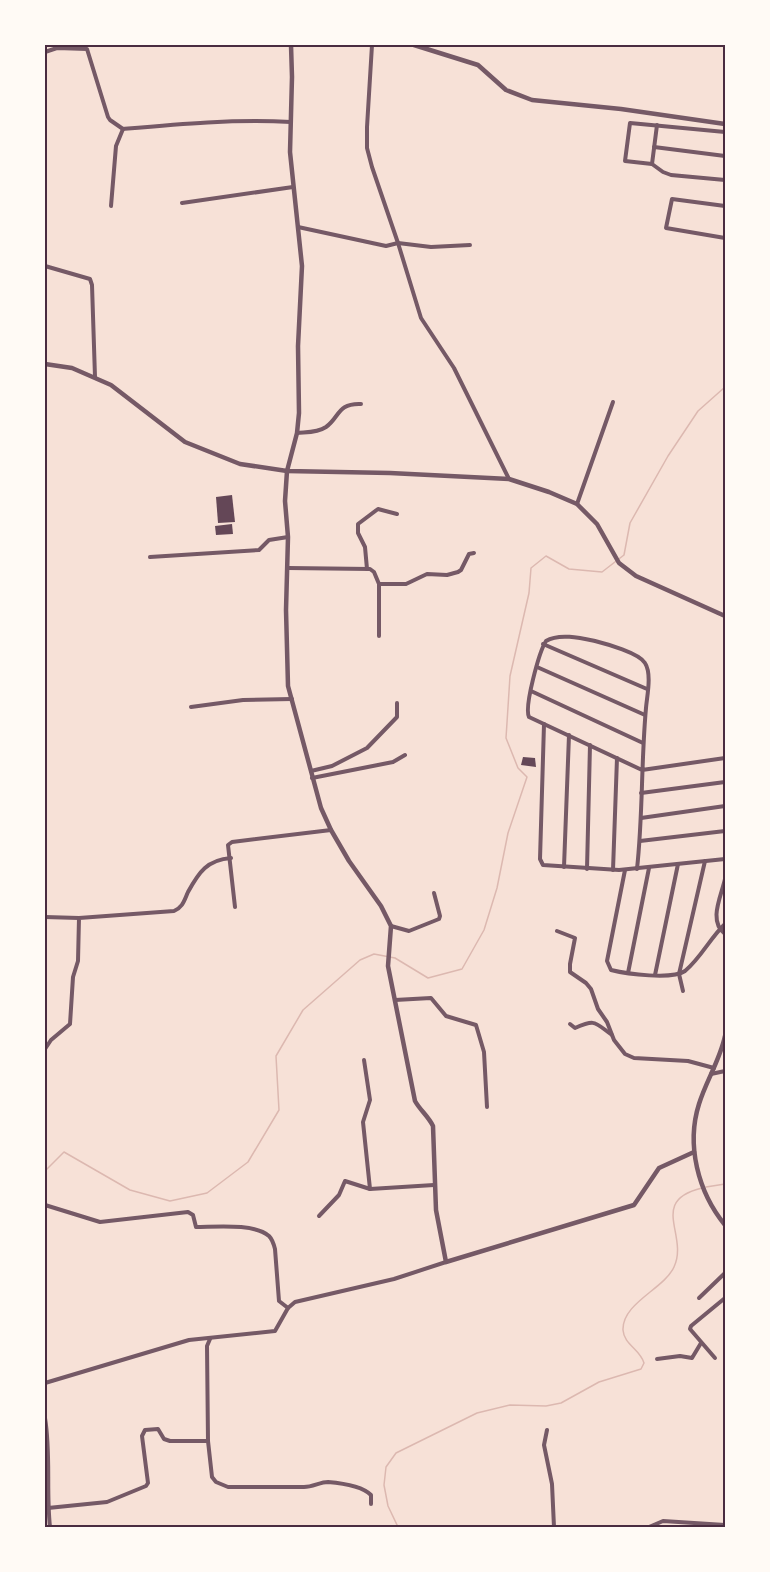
<svg xmlns="http://www.w3.org/2000/svg" width="770" height="1572" font-family="'Open Sans',sans-serif">
<style>
.lines{fill:none;stroke-linecap:round;stroke-linejoin:round}
.stream{stroke:#dcb8b0;stroke-width:1.5}
.building{fill:#644757}
.minor{stroke:#755966;stroke-width:4}
.tertiary{stroke:#755966;stroke-width:4.5}
.neatline{fill:none;stroke:#4a2c40;stroke-width:2}
</style>
<rect width="100%" height="100%" fill="#f7e1d7"/>
<g class="lines">
<g class="stream">
<polyline points="45,1171 64,1152 130,1190 170,1201 207,1193 248,1162 279,1110 276,1056 303,1010 360,960 374,954 395,958 428,978 462,969 484,930 497,888 508,833 527,777 518,768 506,738 510,676 529,593 531,568 546,556 569,569 602,572 624,555 630,523 668,456 698,411 725,387"/>
<polyline points="706,1187 725,1184"/>
<path d="M398,1527L388,1506L384,1485L386,1467L396,1453L477,1413L510,1405L546,1406L561,1403L599,1382L641,1369L644,1363C640,1349 624,1345 623,1330C622,1303 664,1289 674,1267C689,1235 648,1201 702,1188"/>
</g>
</g>
<g class="building">
<polygon points="232,495 235,522 218,523 216,497"/>
<polygon points="232,524 233,534 216,535 215,526"/>
<polygon points="523,757 535,758 536,767 521,765"/>
</g>
<g class="lines">
<g class="minor">
<polyline points="372,45 367,127 367,148 372,167 398,243 421,318 454,368 509,479"/>
<path d="M45,52L57,48L87,49L108,117L110,120L123,129C179,124 234,119 291,122"/>
<polyline points="725,132 630,123 625,161 652,164 663,172 671,175 725,180"/>
<polyline points="654,147 725,156"/>
<polyline points="652,164 657,125"/>
<polyline points="182,203 293,187"/>
<polyline points="111,206 116,146 123,129"/>
<polyline points="725,206 672,199 666,228 725,238"/>
<polyline points="298,227 386,246 398,243 431,247 470,245"/>
<polyline points="45,266 90,279 92,285 95,377"/>
<path d="M297,433C306,432 317,433 326,427C340,417 337,403 361,404"/>
<polyline points="577,504 613,402"/>
<polyline points="150,557 259,550 269,540 288,537"/>
<polyline points="288,568 370,569 374,572 379,584 406,584 427,574 447,575 458,572 461,570 469,554 474,553"/>
<polyline points="367,569 365,547 358,533 358,524 378,509 397,514"/>
<polyline points="379,636 379,584"/>
<polyline points="543,644 647,689"/>
<polyline points="537,667 645,715"/>
<polyline points="531,691 643,743"/>
<polyline points="191,707 243,700 292,699"/>
<polyline points="544,724 540,859 543,865 619,870 725,859"/>
<polyline points="311,771 332,766 367,748 397,717 397,703"/>
<polyline points="312,778 393,762 405,755"/>
<polyline points="641,793 725,782"/>
<polyline points="641,818 725,806"/>
<polyline points="640,841 725,831"/>
<polyline points="564,867 569,735"/>
<polyline points="587,869 590,745"/>
<path d="M637,869C643,815 641,762 646,708C647,696 652,674 645,663C639,653 607,644 595,641C581,638 559,633 546,641C539,652 524,707 529,717L642,770L725,758"/>
<polyline points="613,870 617,758"/>
<path d="M625,870L607,961L611,970C627,974 672,980 685,971C701,958 710,938 725,924"/>
<path d="M725,879C721,897 708,921 725,934"/>
<polyline points="235,907 228,845 232,842 331,830"/>
<polyline points="45,917 79,918"/>
<polyline points="391,926 409,931 439,919 440,916 434,893"/>
<polyline points="557,931 575,938 570,964 570,972 586,983 591,989 598,1009 607,1022 614,1040 625,1054 634,1058 688,1061 714,1068"/>
<polyline points="628,973 649,868"/>
<polyline points="655,975 678,864"/>
<polyline points="683,991 679,974 705,861"/>
<polyline points="395,1000 431,998 446,1016 476,1025 484,1052 487,1107"/>
<path d="M570,1024L575,1028C596,1019 594,1022 612,1035"/>
<path d="M45,1049L51,1040L70,1024L73,977L78,961L79,918L174,911C183,907 184,901 188,892C199,872 207,860 231,858"/>
<polyline points="364,1060 370,1100 363,1122 370,1189"/>
<polyline points="711,1074 725,1071"/>
<path d="M45,1205L100,1222L188,1212L193,1215L196,1227C215,1227 254,1223 269,1236C272,1239 274,1245 275,1249L279,1301L288,1308"/>
<polyline points="319,1216 339,1195 345,1181 370,1189 434,1185"/>
<polyline points="699,1298 725,1273"/>
<path d="M210,1339L207,1346L208,1441L212,1477L216,1482L228,1487H304C313,1487 320,1482 328,1482C340,1483 362,1486 371,1495V1504"/>
<polyline points="715,1358 690,1329 691,1326 725,1298"/>
<polyline points="657,1359 680,1356 692,1358 701,1343"/>
<polyline points="45,1383 189,1340 275,1331 288,1308 295,1302 394,1279 446,1262"/>
<path d="M45,1418C51,1454 46,1491 50,1527"/>
<polyline points="547,1430 544,1445 552,1484 554,1527"/>
<polyline points="48,1508 107,1502 146,1486 148,1483 142,1436 145,1430 158,1429 164,1439 170,1441 208,1441"/>
<polyline points="649,1527 663,1521 725,1525"/>
</g>
<g class="tertiary">
<path d="M291,45L292,77L290,152L302,266L298,346L299,413L297,433L287,471L285,501L288,537L286,610L288,686L321,808L331,830L349,861L381,906L391,926L388,966L415,1101C420,1110 428,1116 433,1126L436,1210L446,1262L634,1205L659,1168L694,1152"/>
<polyline points="414,45 478,65 506,90 532,100 621,109 725,124"/>
<polyline points="45,364 72,368 111,385 185,442 240,464 287,471 390,473 509,479 549,492 577,504 597,524 619,563 636,576 725,616"/>
<path d="M725,1036C720,1060 706,1081 699,1104C686,1145 698,1192 725,1225"/>
</g>
</g>
<rect width="770" height="1572" fill="none" stroke="#fffaf5" stroke-width="93"/>
<rect x="46" y="46" width="678" height="1480" class="neatline"/>
</svg>
